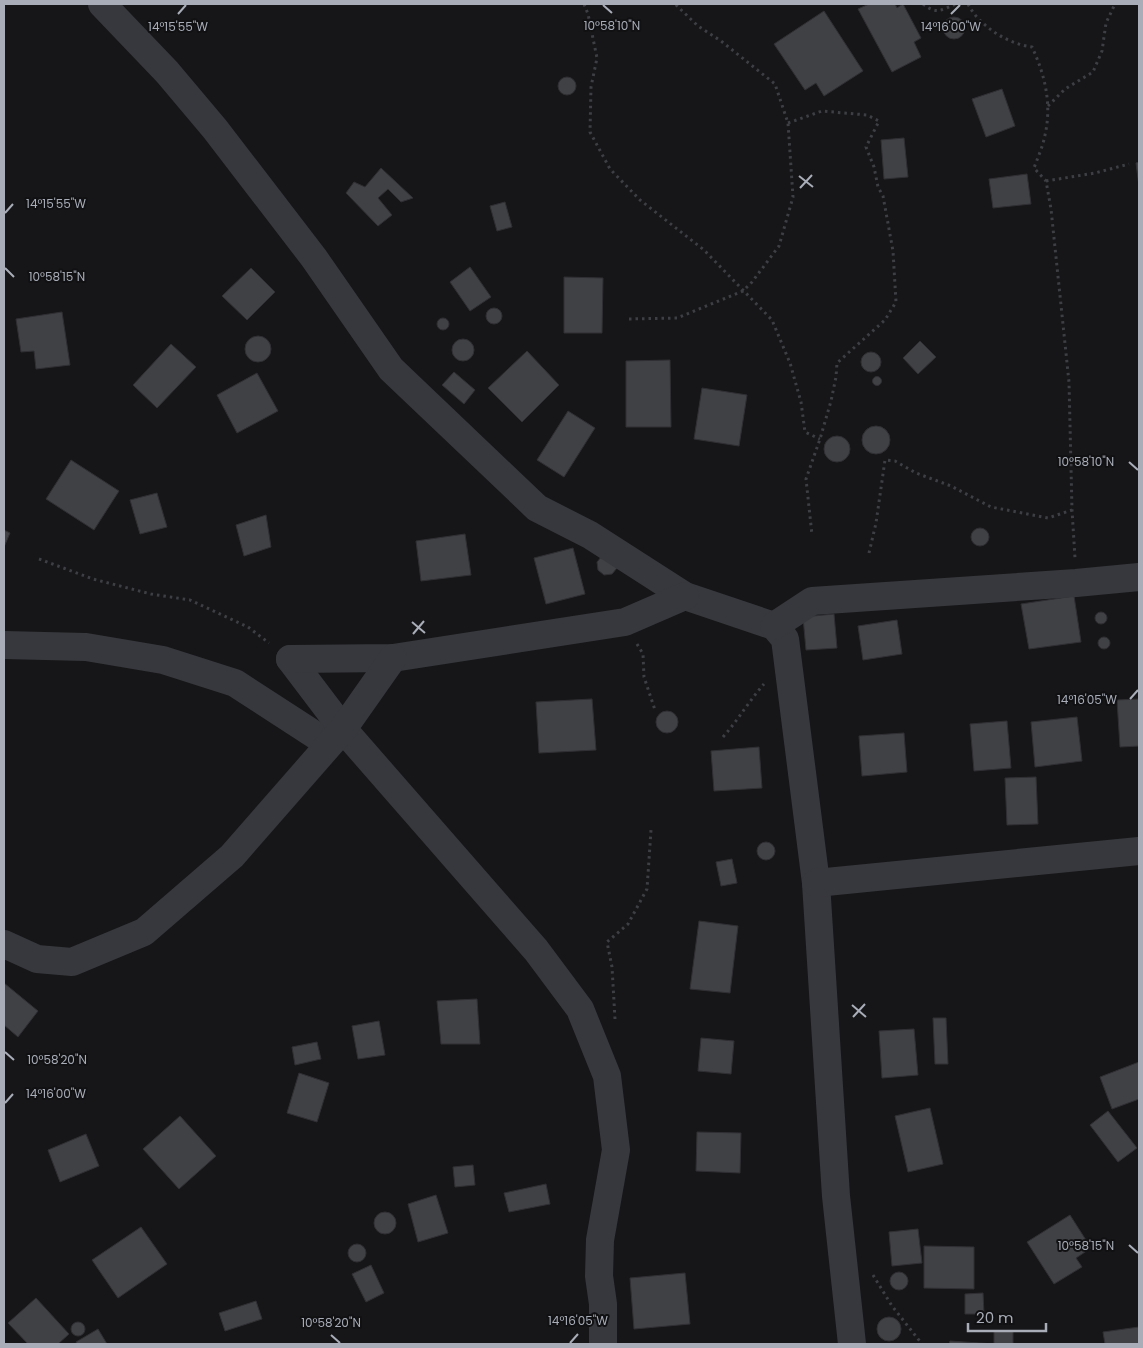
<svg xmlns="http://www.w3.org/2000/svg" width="1143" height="1348" font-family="Poppins,sans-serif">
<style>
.building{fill:#404145;stroke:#303034}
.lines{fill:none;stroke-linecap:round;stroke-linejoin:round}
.path{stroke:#3d3f44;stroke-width:3;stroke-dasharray:2.5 4;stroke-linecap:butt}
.minor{stroke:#37383d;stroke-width:28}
.ticks{fill:none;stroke:#a8adb8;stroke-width:2}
.ticks-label{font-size:12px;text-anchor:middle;fill:#a8adb8;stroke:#111113;stroke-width:4;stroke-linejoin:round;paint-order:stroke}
</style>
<rect width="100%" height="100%" fill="#161618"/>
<g class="building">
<polygon points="869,4 895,4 897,8 903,4 921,38 914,42 921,57 892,72 858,9"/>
<polygon points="824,11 863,71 824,96 816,83 805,90 774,44"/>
<circle cx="954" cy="28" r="11"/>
<circle cx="567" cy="86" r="9"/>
<polygon points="1002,89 1015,126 986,137 972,99"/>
<polygon points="904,138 908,177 884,179 881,140"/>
<polygon points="1139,162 1139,186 1136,163"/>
<polygon points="381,168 413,198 401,202 388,189 378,198 392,215 378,226 346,193 354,182 365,187"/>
<polygon points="1027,174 1031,204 993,208 989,179"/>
<polygon points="505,202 512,227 497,231 490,206"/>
<polygon points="470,267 491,297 470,311 450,282"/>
<polygon points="251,268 275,292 247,320 222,296"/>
<polygon points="564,277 603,278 602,333 564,333"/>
<circle cx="494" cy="316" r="8"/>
<polygon points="62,312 70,365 36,369 34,351 21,352 16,319"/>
<circle cx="443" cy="324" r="6"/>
<circle cx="258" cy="349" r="13"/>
<circle cx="463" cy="350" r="11"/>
<polygon points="920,341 936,357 918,374 903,358"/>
<polygon points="171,344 196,367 157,408 133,385"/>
<polygon points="527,351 559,385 522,422 488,388"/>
<circle cx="871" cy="362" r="10"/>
<polygon points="670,360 671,427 626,427 626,361"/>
<polygon points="454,372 475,390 464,404 442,385"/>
<polygon points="257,373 278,411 237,433 217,395"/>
<circle cx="877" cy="381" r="4.5"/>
<polygon points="702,388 747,395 739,446 694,439"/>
<polygon points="568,411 595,428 564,477 537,460"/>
<circle cx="876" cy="440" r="14"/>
<circle cx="837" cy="449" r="13"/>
<polygon points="71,460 119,491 94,530 46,499"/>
<polygon points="157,493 167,527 140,534 130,500"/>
<polygon points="266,515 271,547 244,556 236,525"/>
<circle cx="980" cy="537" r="9"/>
<polygon points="4,530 10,533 4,547"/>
<polygon points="465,534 471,575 421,581 416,541"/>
<polygon points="573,548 585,594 546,604 534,558"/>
<polygon points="602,556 617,568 612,574 604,575 598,570 597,562"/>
<polygon points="1074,596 1081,642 1029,649 1021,604"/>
<circle cx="1101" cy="618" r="6"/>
<polygon points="834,614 837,648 806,650 803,617"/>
<polygon points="897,620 902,654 863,660 858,626"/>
<circle cx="1104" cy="643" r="6"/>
<polygon points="592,699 596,750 539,753 536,702"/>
<polygon points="1139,699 1139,746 1120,747 1117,700"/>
<circle cx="667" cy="722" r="11"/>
<polygon points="1077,717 1082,761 1035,767 1031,722"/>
<polygon points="1007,721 1011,768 974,771 970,724"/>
<polygon points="904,733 907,772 862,776 859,736"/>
<polygon points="759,747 762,788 714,791 711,751"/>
<polygon points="1036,777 1038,824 1007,825 1005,778"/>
<circle cx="766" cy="851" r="9"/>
<polygon points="732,859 737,883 721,886 716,862"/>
<polygon points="699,921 738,926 730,993 690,989"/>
<polygon points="4,983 38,1011 18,1037 4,1025"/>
<polygon points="477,999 480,1044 441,1044 437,1001"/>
<polygon points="933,1018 946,1018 948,1064 935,1064"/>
<polygon points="379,1021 385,1055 358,1059 352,1026"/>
<polygon points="914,1029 918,1075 882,1078 879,1031"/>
<polygon points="701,1038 734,1041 731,1074 698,1071"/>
<polygon points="317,1042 321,1059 295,1065 292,1047"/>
<polygon points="1139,1062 1139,1099 1112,1109 1100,1077"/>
<polygon points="299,1073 329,1083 317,1122 287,1113"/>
<polygon points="930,1108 943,1164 908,1172 895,1116"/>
<polygon points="1108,1111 1137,1148 1118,1162 1090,1125"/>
<polygon points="180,1116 216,1156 179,1189 143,1149"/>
<polygon points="697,1132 741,1133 740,1173 696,1171"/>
<polygon points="86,1134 99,1166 60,1182 48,1150"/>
<polygon points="473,1165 475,1185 455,1187 453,1167"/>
<polygon points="546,1184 550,1204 509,1212 504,1193"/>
<polygon points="436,1195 448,1233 418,1242 408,1204"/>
<circle cx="385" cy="1223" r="11"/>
<polygon points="1070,1215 1091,1248 1076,1258 1082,1267 1054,1284 1027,1242"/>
<polygon points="141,1227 167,1264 118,1298 92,1260"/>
<polygon points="918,1229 922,1263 892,1266 889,1232"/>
<circle cx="357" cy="1253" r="9"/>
<polygon points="924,1246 974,1247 974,1289 924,1288"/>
<polygon points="371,1265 384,1293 366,1302 352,1274"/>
<circle cx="899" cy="1281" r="9"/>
<polygon points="685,1273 690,1324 634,1329 630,1278"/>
<polygon points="983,1293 984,1314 965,1314 965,1294"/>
<polygon points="36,1298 69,1334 58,1344 28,1344 8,1323"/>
<polygon points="256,1301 262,1319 225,1331 219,1313"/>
<circle cx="889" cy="1329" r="12"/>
<circle cx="78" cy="1329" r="7"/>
<polygon points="1139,1327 1139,1344 1105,1344 1103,1332"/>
<polygon points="98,1329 107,1344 77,1344 76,1342"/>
<rect x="994" y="1331" width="19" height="13"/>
<polygon points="950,1341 994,1344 949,1344"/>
</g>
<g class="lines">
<g class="path">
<polyline points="584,4 588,14 597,58 591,87 590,132 610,169 640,200 704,250 772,320 790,363 801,402 805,432 820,439"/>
<path d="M923,4C937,15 941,10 956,4"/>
<path d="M968,4C979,26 1008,44 1032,47C1045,75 1052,104 1045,135C1043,146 1038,157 1034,168L1046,181L1051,209L1069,382L1072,510L1075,558"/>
<polyline points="1048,106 1065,89 1093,72 1102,51 1106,23 1115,4"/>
<polyline points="788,123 822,111 867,115 879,121 866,147 874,167 878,187 883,196 893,251 896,302 885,320 837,363 836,377 831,401 820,439 806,479 812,535"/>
<polyline points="1046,181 1095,173 1129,164"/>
<polyline points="629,319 677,318 743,291 752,282 779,246 793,197 788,123 775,84 721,41 698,26 675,4"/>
<polyline points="869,553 876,523 885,460 895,461 916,473 951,486 991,507 1048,518 1072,510"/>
<polyline points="39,559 93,579 151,594 190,600 248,627 269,643"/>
<polyline points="637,644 643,654 644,677 655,710"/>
<path d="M723,737C738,720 749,701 764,684"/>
<polyline points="615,1019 612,967 607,942 628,924 647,889 651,830"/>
<polyline points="873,1275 892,1306 922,1344"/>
</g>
<g class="minor">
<polyline points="102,4 167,72 215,129 314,258 391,369 537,508 590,535 685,596 774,626 785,639 816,883 836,1196 852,1344"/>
<polyline points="774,626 812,601 1076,583 1139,577"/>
<polyline points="4,645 86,647 163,660 235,683 329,744"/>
<polyline points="290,659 343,729 536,950 580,1009 607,1076 616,1150 600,1240 599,1276 603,1304 603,1344"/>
<polyline points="290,659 393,658 625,622 685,596"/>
<polyline points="816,883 1139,851"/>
<polyline points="4,944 37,959 72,962 144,932 232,856 343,729 393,658"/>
</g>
</g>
<path class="ticks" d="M603,5L612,13M178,14L186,5M951,14L960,5M799,176L813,187M800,188L812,175M5,213L13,204M5,268L14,277M1129,462L1138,470M412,622L425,633M413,634L424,621M1130,699L1138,690M852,1005L866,1017M853,1017L865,1004M5,1052L14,1060M5,1103L13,1094M1129,1245L1138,1253M331,1335L340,1343M570,1343L578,1334"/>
<g class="ticks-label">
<text x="612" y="30">10°58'10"N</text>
<text x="178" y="31">14°15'55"W</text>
<text x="951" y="31">14°16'00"W</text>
<text x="56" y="208">14°15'55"W</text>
<text x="57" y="281">10°58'15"N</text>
<text x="1086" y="466">10°58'10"N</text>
<text x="1087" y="704">14°16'05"W</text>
<text x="57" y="1064">10°58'20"N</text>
<text x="56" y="1098">14°16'00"W</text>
<text x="1086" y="1250">10°58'15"N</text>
<text x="578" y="1325">14°16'05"W</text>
<text x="331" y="1327">10°58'20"N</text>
</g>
<rect width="1143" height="1348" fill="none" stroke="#a8adb8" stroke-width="10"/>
<path d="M968 1323v8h78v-8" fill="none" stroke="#a8adb8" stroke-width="2.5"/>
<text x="976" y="1323" font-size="15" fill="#a8adb8" stroke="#111113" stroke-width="4" paint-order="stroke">20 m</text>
</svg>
